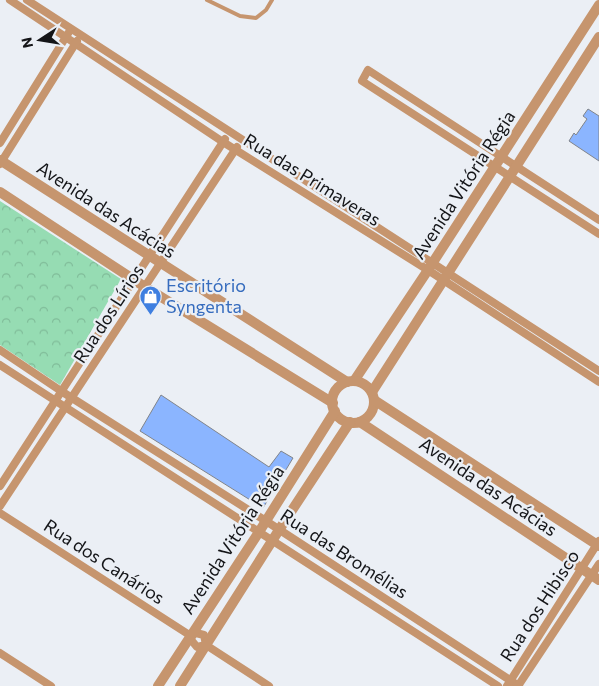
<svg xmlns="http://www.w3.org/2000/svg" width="599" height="686" font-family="Commissioner,sans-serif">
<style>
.park{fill:url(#park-crowns)}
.building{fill:#8bb5ff;stroke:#80848a}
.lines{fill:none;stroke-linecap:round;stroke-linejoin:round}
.service{stroke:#c6956e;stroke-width:4}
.minor{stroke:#c6956e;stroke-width:8}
.tertiary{stroke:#c6956e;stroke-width:10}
.labels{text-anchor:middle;stroke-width:4.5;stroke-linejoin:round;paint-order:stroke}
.street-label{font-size:18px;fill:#141518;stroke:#ebeff5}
.shop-label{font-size:18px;fill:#366cbe;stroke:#ebeff5;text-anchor:start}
</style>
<defs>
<pattern id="park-crowns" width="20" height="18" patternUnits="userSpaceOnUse" patternTransform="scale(1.25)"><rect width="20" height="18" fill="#96dcb3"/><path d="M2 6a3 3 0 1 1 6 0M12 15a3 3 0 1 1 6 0" fill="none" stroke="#80bc99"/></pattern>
</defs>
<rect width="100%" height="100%" fill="#ebeff5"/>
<polygon class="park" points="0,201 121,279 60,385 0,345"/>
<g class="building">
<polygon points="588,109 599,116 599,161 569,141 574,133 576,135 587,119 583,116"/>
<polygon points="161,395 269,467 281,451 293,458 263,508 140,431"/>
</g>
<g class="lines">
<polyline class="service" points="207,0 240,16 256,18 266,10 272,0"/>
<g class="minor">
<polyline points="10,0 223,142 428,270 599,382"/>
<polyline points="27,0 599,371"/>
<polyline points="0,143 69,32"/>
<polyline points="0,164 77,41"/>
<polyline points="599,220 368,70 362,81 599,234"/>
<polyline points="0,350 61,391 266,521 519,686"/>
<polyline points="0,365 498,686"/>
<polyline points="0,486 225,139"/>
<polyline points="0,506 237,147"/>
<polyline points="0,513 191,636"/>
<polyline points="191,636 196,633 204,635 206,645"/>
<polyline points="191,636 192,641 197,647 206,645"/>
<polyline points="206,645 269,686"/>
<polyline points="0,653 51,686"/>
<polyline points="507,686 599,541"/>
<polyline points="518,686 599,564"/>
</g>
<g class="tertiary">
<polyline points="0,160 347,382"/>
<polyline points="0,192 145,287 333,403"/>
<polyline points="354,381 428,270 599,5"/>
<circle cx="353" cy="402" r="21"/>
<polyline points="372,392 599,37"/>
<polyline points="374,400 599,546"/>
<polyline points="360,422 599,580"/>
<polyline points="158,686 259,532 335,411"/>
<polyline points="180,686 279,530 350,422"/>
</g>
</g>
<defs>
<symbol id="shop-pin" viewBox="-11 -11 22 30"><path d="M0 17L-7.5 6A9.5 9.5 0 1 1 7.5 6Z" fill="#3f7fe0" stroke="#ebeff5"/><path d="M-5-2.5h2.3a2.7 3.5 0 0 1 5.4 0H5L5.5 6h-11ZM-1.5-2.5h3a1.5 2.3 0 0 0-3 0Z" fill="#fff"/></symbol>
</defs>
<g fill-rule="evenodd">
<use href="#shop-pin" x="138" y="284" width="25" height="34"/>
</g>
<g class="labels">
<g class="street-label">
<text transform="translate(312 180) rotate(32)" y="6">Rua das Primaveras</text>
<text transform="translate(464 185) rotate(-57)" y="6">Avenida Vitória Régia</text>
<text transform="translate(106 210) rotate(33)" y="6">Avenida das Acácias</text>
<text transform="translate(109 314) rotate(-57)" y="6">Rua dos Lírios</text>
<text transform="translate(488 487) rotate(34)" y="6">Avenida das Acácias</text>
<text transform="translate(233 540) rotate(-57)" y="6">Avenida Vitória Régia</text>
<text transform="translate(344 554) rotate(33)" y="6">Rua das Bromélias</text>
<text transform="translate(104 562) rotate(33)" y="6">Rua dos Canários</text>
<text transform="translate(540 606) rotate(-57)" y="6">Rua dos Hibisco</text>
</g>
<g class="shop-label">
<text x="166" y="292">Escritório<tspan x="166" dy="21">Syngenta</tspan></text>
</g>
</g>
<g transform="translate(40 40) rotate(258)" stroke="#ebeff5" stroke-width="4" paint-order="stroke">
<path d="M0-4L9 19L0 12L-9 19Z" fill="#141518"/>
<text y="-8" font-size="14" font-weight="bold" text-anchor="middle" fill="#141518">N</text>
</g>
</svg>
